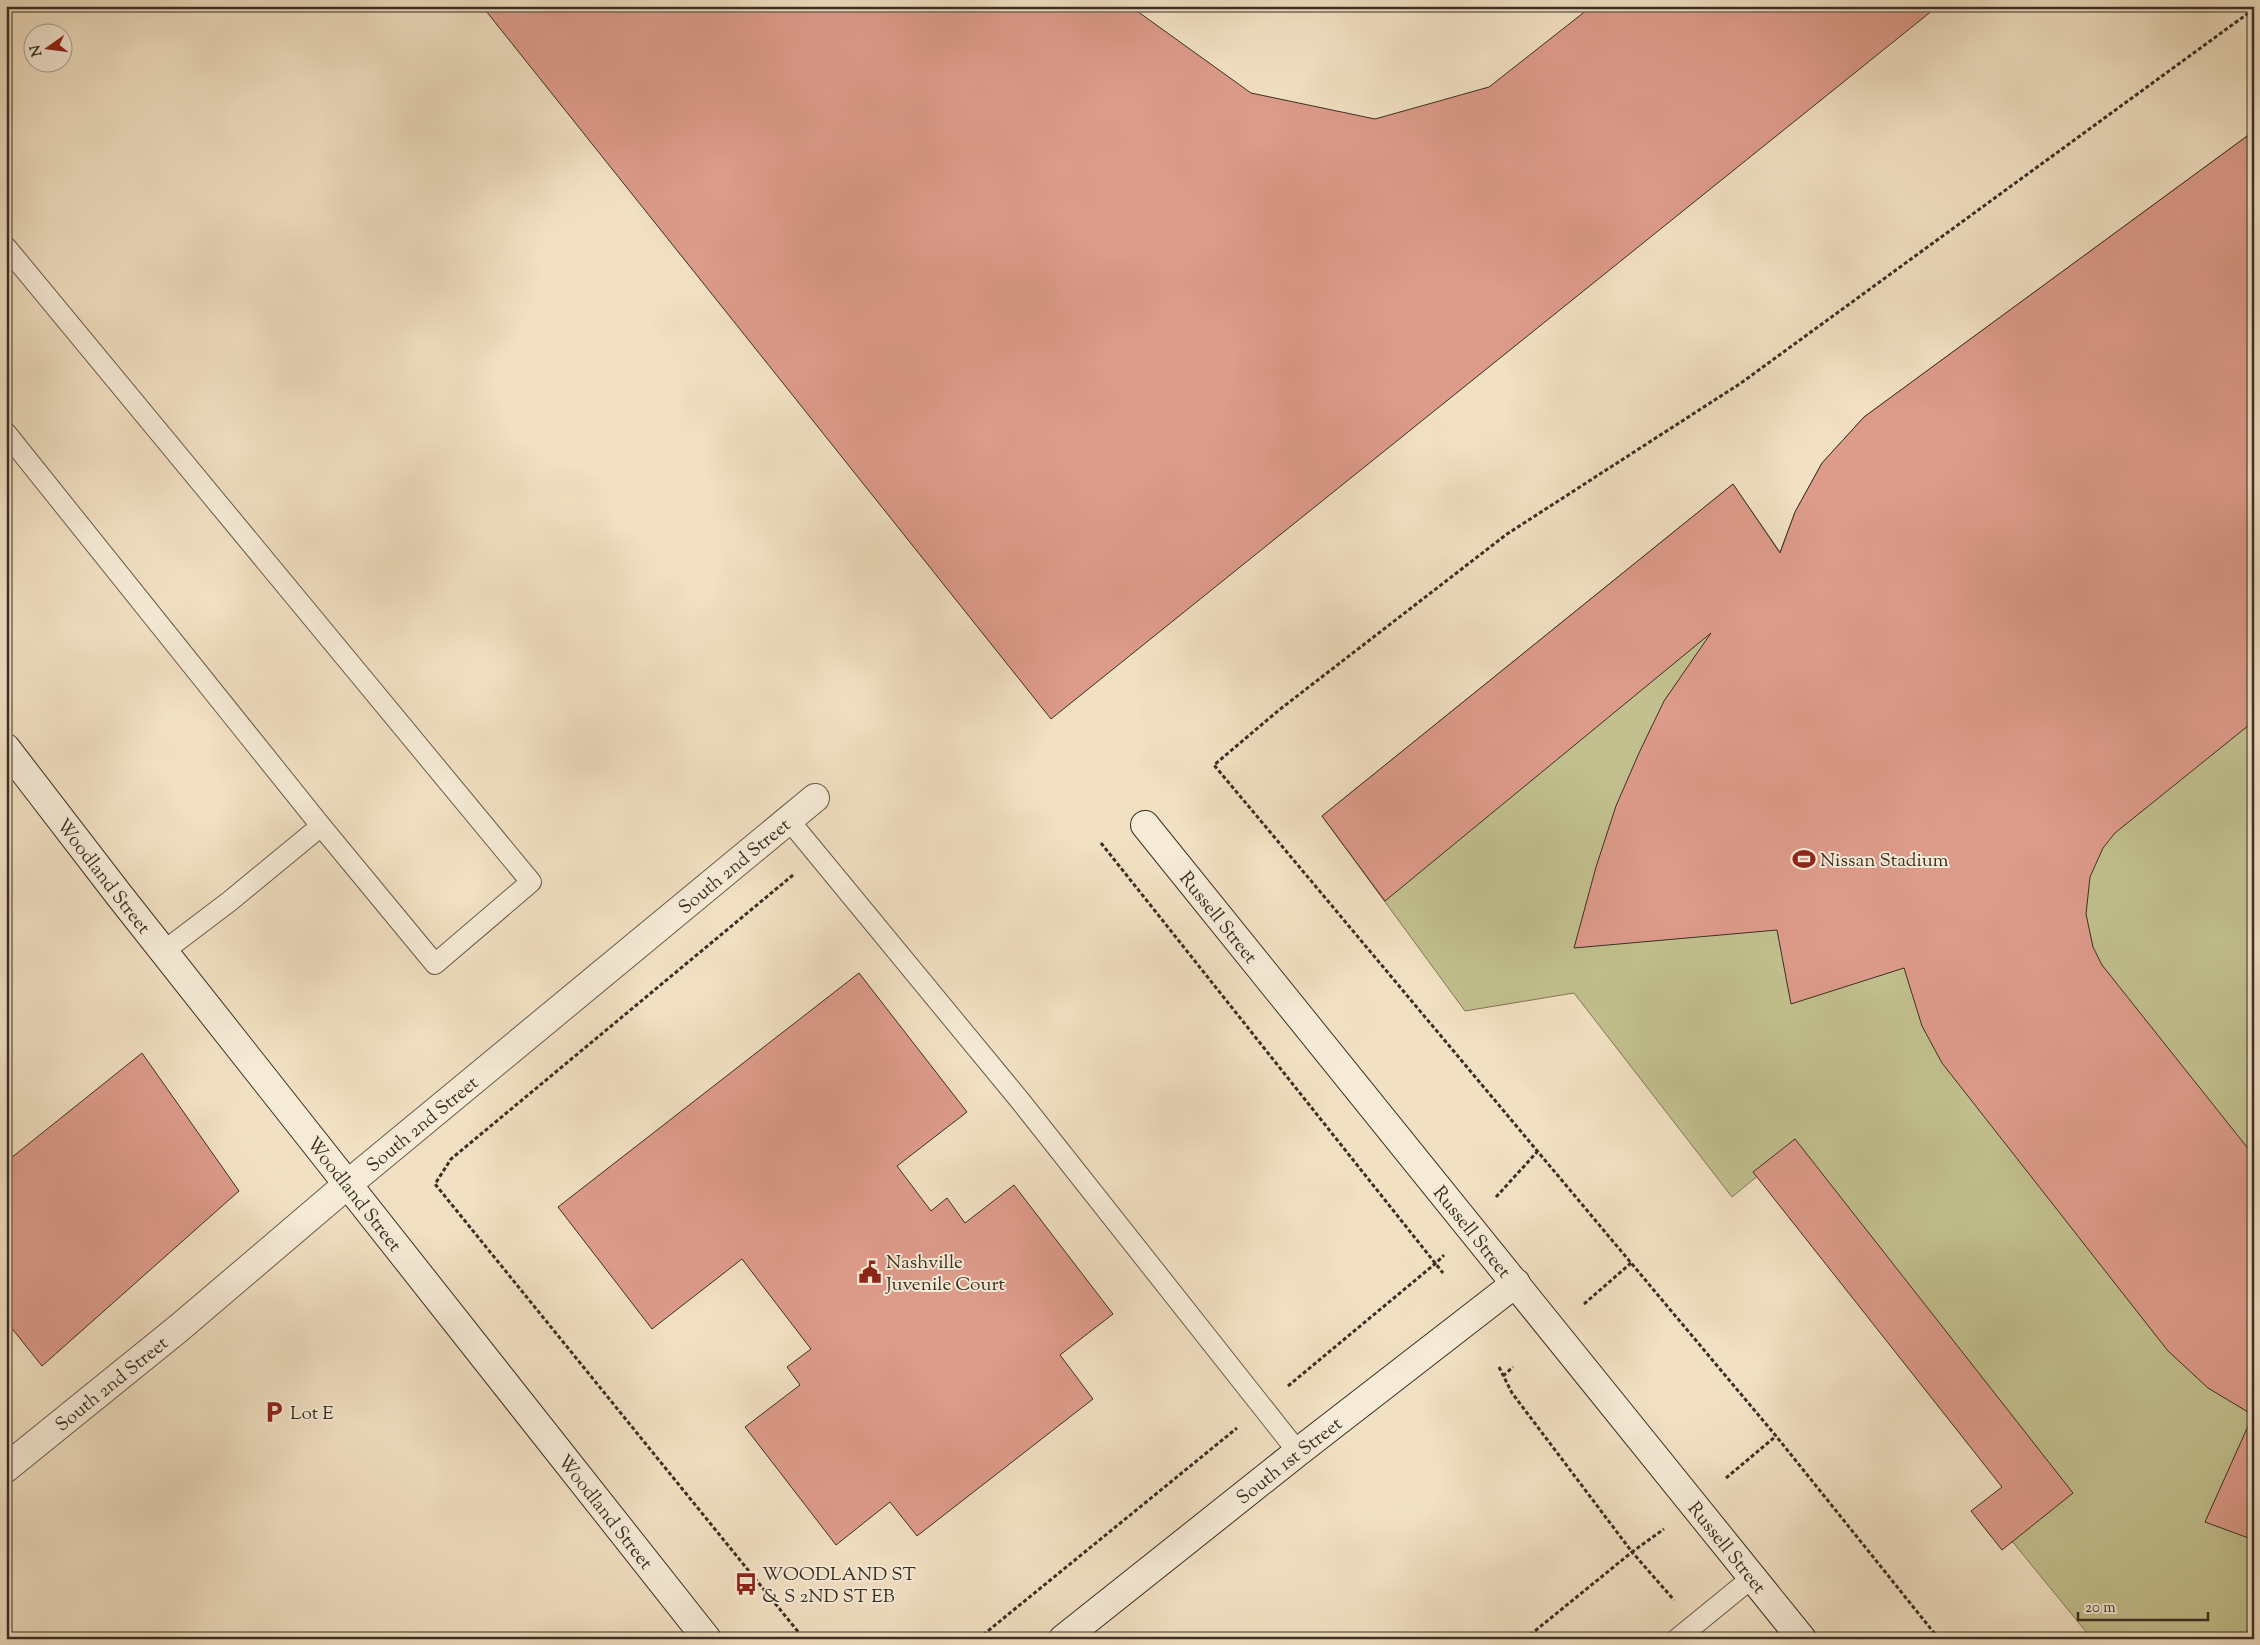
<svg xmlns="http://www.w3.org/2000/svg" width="2260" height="1645" font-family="'Sorts Mill Goudy',serif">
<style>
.green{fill:#c2c08e;stroke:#7e785a}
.building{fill:#dd9b8a;stroke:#3b2f25}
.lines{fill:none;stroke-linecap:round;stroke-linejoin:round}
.lane-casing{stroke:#685b4c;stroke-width:22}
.street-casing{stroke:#685b4c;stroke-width:30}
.secondary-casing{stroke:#3b2f25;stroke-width:30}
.path{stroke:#3b2f25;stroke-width:3;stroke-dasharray:4 2.5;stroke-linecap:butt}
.lane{stroke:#f6ebd7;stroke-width:20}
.street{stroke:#f6ebd7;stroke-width:28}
.secondary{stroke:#f6ebd7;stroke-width:28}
.labels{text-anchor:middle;stroke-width:4;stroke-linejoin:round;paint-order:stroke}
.poi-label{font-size:19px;fill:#3b2f25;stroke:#f6ebd7;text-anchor:start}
.street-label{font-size:19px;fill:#3b2f25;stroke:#f6ebd7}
</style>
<rect width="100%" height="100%" fill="#f1e0c2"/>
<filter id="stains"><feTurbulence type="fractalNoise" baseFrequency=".004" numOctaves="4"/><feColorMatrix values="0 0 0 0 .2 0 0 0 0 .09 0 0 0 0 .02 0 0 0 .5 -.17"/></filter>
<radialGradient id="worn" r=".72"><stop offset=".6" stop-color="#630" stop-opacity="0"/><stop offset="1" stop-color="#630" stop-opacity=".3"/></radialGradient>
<polygon class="green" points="2254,131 2254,1639 2092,1639 2007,1535 2037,1511 1765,1170 1732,1197 1574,993 1465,1011 1322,816 1733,484 1780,552 1795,512 1822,463 1864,417"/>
<g class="building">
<polygon points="482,6 1130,6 1251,93 1375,119 1489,87 1592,6 1938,6 1051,719"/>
<polygon points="2254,131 2254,721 2115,833 2103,848 2090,877 2086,914 2093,947 2102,965 2254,1156 2254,1540 2205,1522 2253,1415 2208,1388 2168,1351 1942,1063 1922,1026 1904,968 1791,1004 1777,930 1574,948 1596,867 1616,806 1639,753 1664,701 1711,633 1385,901 1322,816 1733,484 1780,553 1795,512 1822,463 1864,417"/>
<polygon points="859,973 967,1112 897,1166 931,1211 947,1198 965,1223 1014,1185 1113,1314 1060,1355 1093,1399 917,1536 890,1502 836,1545 745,1427 800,1385 787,1367 811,1349 742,1259 652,1329 558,1207"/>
<polygon points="142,1053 239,1191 42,1366 6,1321 6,1162"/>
<polygon points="1795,1139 2073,1493 2002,1550 1971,1511 2002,1487 1753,1172"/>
<polygon points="2254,1612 2254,1639 2245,1639"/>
</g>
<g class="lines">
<defs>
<g id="lane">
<polyline points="6,247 531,882 435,964 321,826 6,433"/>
<polyline points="788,819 1022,1103 1298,1452"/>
<polyline points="164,951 230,901 321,826"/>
<polyline points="1677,1639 1753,1577"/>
</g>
<g id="street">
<path id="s1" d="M6,1468L179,1328L348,1184L815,798"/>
</g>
<g id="secondary">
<path id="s2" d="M6,748L119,895L707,1639"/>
<path id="s3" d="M1145,825L1802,1639"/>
<path id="s4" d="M1063,1639L1298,1452L1516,1283"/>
</g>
</defs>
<use href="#lane" class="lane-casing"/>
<use href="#street" class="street-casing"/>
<use href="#secondary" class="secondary-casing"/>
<g class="path">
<polyline points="1101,843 1443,1273"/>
<polyline points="793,875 451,1159 435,1184 804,1639"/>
<polyline points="1496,1197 1537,1152"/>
<polyline points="1584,1304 1631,1263"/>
<polyline points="1499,1367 1512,1393 1632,1552 1664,1529"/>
<polyline points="1503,1376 1513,1367"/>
<polyline points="1288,1386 1436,1263 1444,1255"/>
<polyline points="1726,1478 1776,1436"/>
<polyline points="978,1639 1237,1428"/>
<polyline points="1525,1639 1632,1552 1674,1600"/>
<polyline points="1939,1639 1776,1436 1214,765 1279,710 1507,534 1741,383 2254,9"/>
</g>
<use href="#lane" class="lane"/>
<use href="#street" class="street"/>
<use href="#secondary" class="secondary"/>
</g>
<defs>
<symbol id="stadium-bare" viewBox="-9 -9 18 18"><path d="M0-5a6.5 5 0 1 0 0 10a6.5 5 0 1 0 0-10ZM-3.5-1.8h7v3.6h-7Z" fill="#8f2418" stroke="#f6ebd7" stroke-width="2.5" paint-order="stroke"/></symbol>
<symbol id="civic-bare" viewBox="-9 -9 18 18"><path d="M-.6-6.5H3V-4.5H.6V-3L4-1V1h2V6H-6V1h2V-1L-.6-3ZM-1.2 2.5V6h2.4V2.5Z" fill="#8f2418" stroke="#f6ebd7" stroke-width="2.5" paint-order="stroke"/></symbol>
<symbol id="parking-bare" viewBox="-9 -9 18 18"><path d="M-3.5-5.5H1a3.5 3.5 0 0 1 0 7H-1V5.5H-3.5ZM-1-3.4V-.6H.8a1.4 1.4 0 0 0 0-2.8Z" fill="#8f2418" stroke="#f6ebd7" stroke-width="2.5" paint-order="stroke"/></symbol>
<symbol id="bus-bare" viewBox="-9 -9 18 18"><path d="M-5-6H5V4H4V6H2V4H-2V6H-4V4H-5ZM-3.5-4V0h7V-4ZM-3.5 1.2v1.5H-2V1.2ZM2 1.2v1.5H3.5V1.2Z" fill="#8f2418" stroke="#f6ebd7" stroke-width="2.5" paint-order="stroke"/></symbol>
</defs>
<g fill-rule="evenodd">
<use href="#stadium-bare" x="1788" y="843" width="32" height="32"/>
<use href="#civic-bare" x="854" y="1256" width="32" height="32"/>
<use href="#parking-bare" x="258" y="1396" width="32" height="32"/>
<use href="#bus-bare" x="730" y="1568" width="32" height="32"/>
</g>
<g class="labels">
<g class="poi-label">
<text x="1820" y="866">Nissan Stadium</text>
<text x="886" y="1268">Nashville<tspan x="886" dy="22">Juvenile Court</tspan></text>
<text x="290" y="1419">Lot E</text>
<text x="762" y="1580">WOODLAND ST<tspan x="762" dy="22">&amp; S 2ND ST EB</tspan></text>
</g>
<g class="street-label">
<text dy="7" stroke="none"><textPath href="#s1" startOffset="945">South 2nd Street</textPath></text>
<text dy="7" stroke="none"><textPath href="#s2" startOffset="161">Woodland Street</textPath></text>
<text dy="7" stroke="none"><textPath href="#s3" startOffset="118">Russell Street</textPath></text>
<text dy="7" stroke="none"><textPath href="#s1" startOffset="540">South 2nd Street</textPath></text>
<text dy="7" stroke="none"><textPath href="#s2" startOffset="566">Woodland Street</textPath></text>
<text dy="7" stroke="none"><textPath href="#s3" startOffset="522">Russell Street</textPath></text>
<text dy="7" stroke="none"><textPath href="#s1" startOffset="135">South 2nd Street</textPath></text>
<text dy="7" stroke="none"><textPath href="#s4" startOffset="288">South 1st Street</textPath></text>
<text dy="7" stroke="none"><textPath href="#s2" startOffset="971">Woodland Street</textPath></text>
<text dy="7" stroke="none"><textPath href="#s3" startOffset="928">Russell Street</textPath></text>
</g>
</g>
<rect width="2260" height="1645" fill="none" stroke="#f1e0c2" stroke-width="25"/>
<rect x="8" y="8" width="2245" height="1630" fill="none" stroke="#3b2f25" stroke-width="2.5"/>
<rect x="12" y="12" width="2235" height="1620" fill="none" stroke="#3b2f25"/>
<g transform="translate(48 48) rotate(256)"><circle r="24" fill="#f6ebd7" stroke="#aba090"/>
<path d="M0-4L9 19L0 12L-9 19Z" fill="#8f2418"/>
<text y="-8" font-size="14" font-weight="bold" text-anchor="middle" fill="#3b2f25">N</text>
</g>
<path d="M2078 1612v8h130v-8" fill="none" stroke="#3b2f25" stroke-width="2.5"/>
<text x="2085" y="1612" font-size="15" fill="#3b2f25" stroke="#f6ebd7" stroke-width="4" paint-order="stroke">20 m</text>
<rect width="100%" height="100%" filter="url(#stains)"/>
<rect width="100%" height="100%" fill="url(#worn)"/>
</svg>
